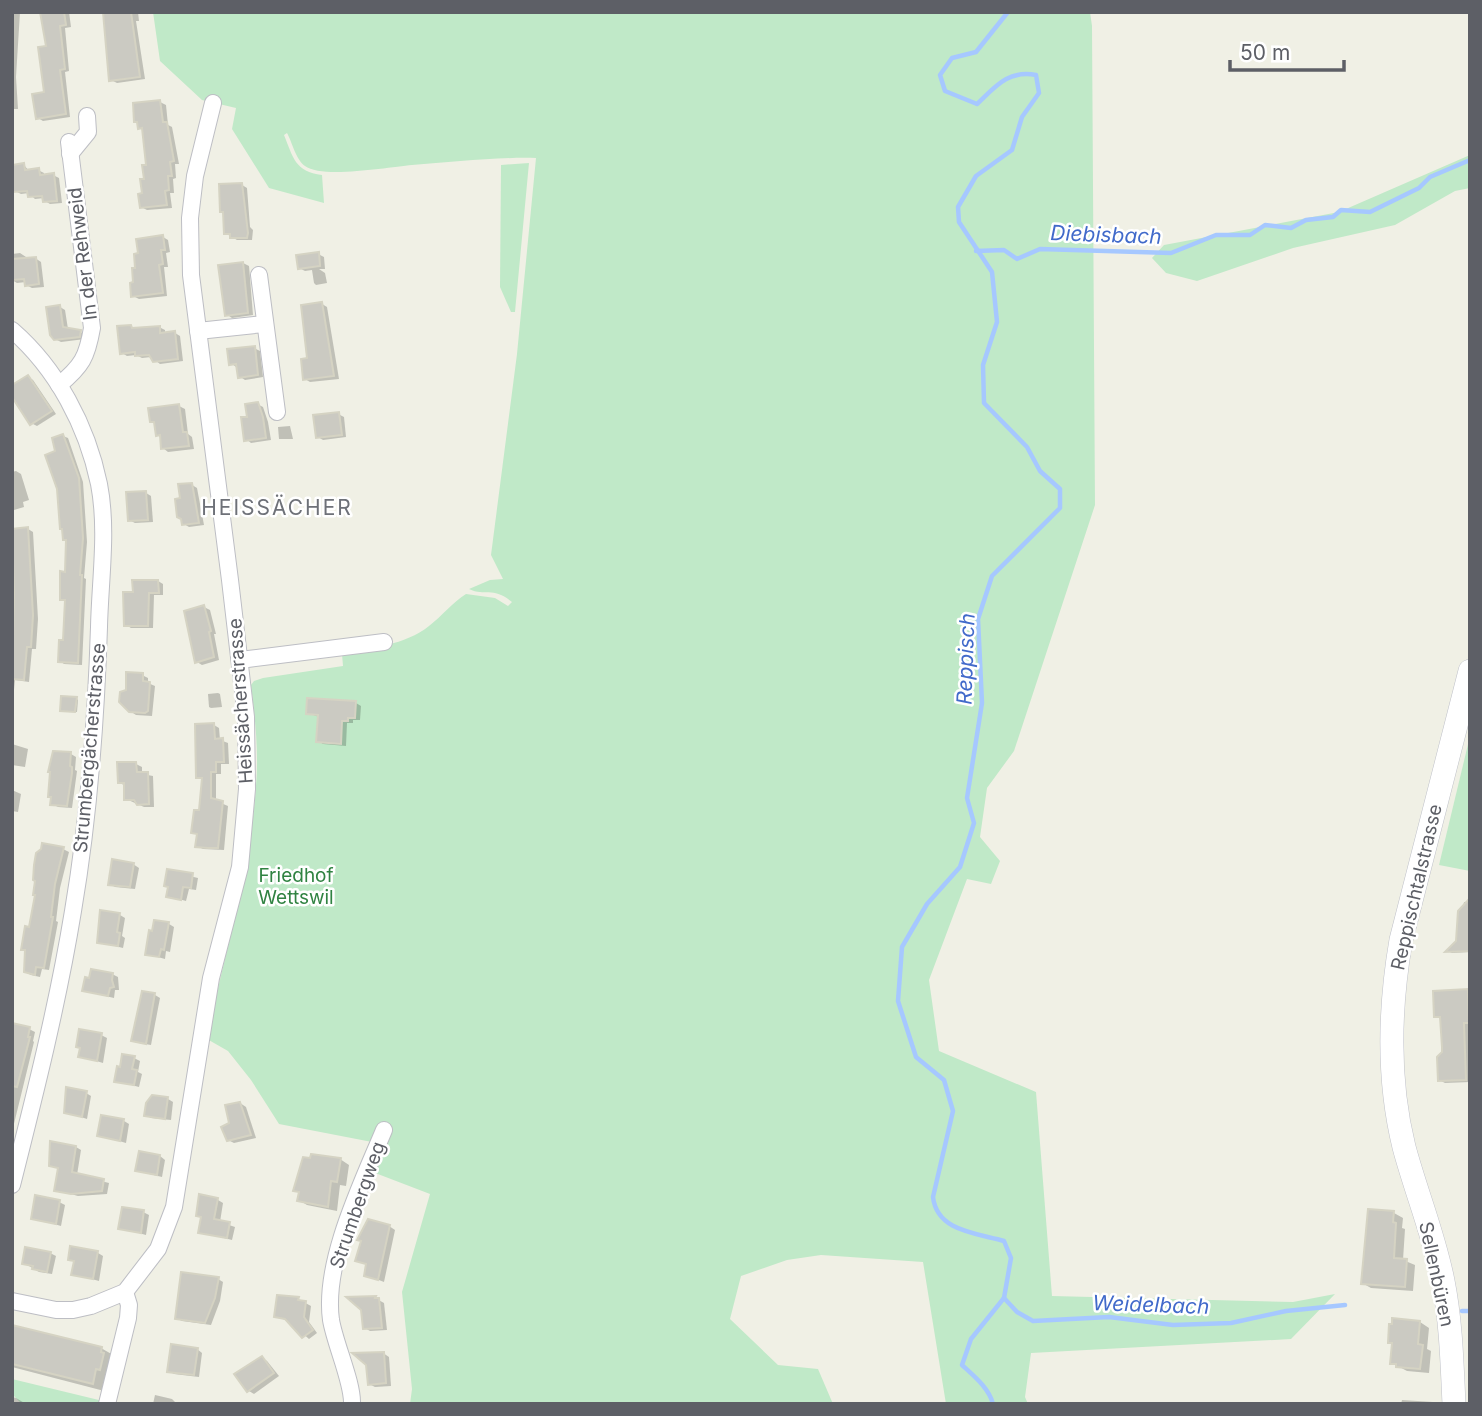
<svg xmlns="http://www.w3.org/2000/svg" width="1482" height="1416" font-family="Inter,sans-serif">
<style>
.green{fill:#c0e9c8}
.shadow{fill:#0003}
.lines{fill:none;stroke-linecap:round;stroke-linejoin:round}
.stream{stroke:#a6c8ff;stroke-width:4.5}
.building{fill:#cbcac2;stroke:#d5d3c3;stroke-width:2}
.street-casing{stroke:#bdbec4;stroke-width:18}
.secondary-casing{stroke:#bfc1c9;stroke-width:24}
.street{stroke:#fff;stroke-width:16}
.secondary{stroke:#fff;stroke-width:23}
.labels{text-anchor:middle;stroke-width:5;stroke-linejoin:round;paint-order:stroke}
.street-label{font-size:19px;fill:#5d5f66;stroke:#fff}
.park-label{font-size:19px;fill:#308342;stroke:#fff}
.water-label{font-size:21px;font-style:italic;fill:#416aca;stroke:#fff}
.neighbourhood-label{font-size:21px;letter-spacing:2px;fill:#6e7178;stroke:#fff}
</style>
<rect width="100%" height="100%" fill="#f0f0e5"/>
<g class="green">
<path d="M153,12H1090L1092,26L1095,505L1014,751L987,788L980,837L1000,861L991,884L967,879L929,980L939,1051L1036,1092L1052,1296L1293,1302L1335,1294L1291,1339L1031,1353L1025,1397L1028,1404H946L923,1262L821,1255L787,1260L741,1276L730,1319L778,1365L818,1369L833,1404H410L412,1389L402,1292L430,1194L370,1171L372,1142L279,1124L251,1080L228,1051L207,1039C224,955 250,872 256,786C259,753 255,718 251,685L254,681L263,678L343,666L342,654C371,648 405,645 429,626C442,616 453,602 466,594L495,598L508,606L512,602C493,586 486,597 469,589L490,580L503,579L491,555L517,354L536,158C495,157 452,162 412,165C389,167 322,179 305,166C296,160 292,142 287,133L284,135C293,157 295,172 322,175L324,203L269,188L232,129L236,108L202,100L160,61Z"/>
<polygon points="1470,155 1470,188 1455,191 1395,225 1293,248 1197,281 1166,273 1152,258 1164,245 1339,212"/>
<polygon points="529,163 515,312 511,312 500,287 501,165"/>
<polygon points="1470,736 1470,871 1439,865"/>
<polygon points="12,1379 103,1401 102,1404 27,1404 20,1402 12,1394"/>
</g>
<g class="shadow">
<polygon points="12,12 20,12 16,77 18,109 12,109"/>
<polygon points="42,12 69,12 71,27 65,28 69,71 65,72 70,117 43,121 38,118 46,93 47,48"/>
<polygon points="108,12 138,12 139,21 136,21 145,79 117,83 111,80"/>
<polygon points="160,102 166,105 168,125 172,127 179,164 175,164 176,178 173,179 174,193 170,193 172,208 147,210 141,207 148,166 144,130 135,121"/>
<polygon points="12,162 15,166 24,165 29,171 38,170 44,173 44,176 53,175 59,178 62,203 50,204 45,201 44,198 35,199 29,193 21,194 15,191 15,188 12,189"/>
<polygon points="242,185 247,188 250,227 253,230 252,240 237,240 225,233"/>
<polygon points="163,237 168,240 170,252 166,253 168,267 164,267 167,296 139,299 133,296"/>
<polygon points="20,253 26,257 26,259 35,258 41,262 44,287 32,288 26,285 26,282 17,283 12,280 12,254"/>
<polygon points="318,254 324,257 325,269 319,269 325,273 327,283 316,285 314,283 312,270 305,271 299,268"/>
<polygon points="243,263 249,266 253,315 232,318 226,314"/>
<polygon points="322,304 327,307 339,379 310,382 305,379"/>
<polygon points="60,307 65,310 68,329 80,332 86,335 85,339 61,342 55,339"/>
<polygon points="131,327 136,330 159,327 165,330 165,334 175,333 180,336 183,361 160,364 151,357 142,358 136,355 127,356 122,353"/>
<polygon points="254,348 260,351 263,377 245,380 239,376 236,367 231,363"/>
<polygon points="28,377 33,380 56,414 37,426 31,423"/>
<polygon points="257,404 263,407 268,422 271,440 251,443 246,439 249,418"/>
<polygon points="179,406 185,409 188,434 192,437 194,449 168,452 163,448 162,437 157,435 156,424 151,421"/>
<polygon points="338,414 344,417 346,437 323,440 318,437"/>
<polygon points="290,426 293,439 279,439 278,427"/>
<polygon points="63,436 68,438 83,482 87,542 84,578 86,579 82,665 64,664 60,661 65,642 67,602 62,599 66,573 68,541 57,453"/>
<polygon points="16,471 21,474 29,500 23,502 24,507 14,510 12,472"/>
<polygon points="192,485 197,488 204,525 189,527 184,524 182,500"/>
<polygon points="146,493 151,496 153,522 135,523 129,520"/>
<polygon points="28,529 33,532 38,619 36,649 32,649 29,682 15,680 12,709 12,624 16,625 12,530"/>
<polygon points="158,581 163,584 163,595 154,595 153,628 131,628 126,625 134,594"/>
<polygon points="204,607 210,610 216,634 214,634 219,660 202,665 197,662"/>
<polygon points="142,675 148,678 148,683 155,686 152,716 136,715 130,711 127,692"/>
<polygon points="218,693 220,694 222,707 211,708 209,707 208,694"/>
<polygon points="76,698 78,700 77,712 64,711"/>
<polygon points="356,703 361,706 360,720 353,720 353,723 347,723 346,746 323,744 318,741 319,717 308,713"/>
<polygon points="214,725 219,728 220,740 228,743 229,764 221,764 221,774 216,774 216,801 228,806 224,850 203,849 197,846 198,835 193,832 201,812 203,780 198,777"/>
<polygon points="12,744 28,749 25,767 12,765"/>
<polygon points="71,754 76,757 75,770 77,771 72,808 58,807 52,804"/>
<polygon points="136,764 142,767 142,774 153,776 154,807 144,807 126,799 125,786 119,782"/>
<polygon points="12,790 21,794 18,812 12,811"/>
<polygon points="63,849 69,852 60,888 56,921 58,922 49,970 42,969 40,977 31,975 25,972 31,929"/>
<polygon points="133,864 139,868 135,889 115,887 110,884"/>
<polygon points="168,871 198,878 196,890 189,889 186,901 168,896"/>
<polygon points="1464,902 1470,902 1470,952 1452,953 1448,951 1457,941"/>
<polygon points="120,915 125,918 122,936 125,938 123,948 99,942"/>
<polygon points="169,924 174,927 170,952 166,951 165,959 147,954 154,933"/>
<polygon points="112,974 118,977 119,990 115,990 114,998 84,991"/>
<polygon points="1467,991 1470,992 1470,1082 1445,1083 1439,1080 1443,1052 1442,1019 1436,1016"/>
<polygon points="155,995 160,998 151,1045 139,1043 133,1040"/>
<polygon points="29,1029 35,1032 33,1041 34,1042 12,1132 12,1032"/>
<polygon points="101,1035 107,1038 103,1063 80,1056"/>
<polygon points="134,1058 140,1061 138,1072 142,1074 139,1087 116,1081"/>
<polygon points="86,1093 91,1096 87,1119 66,1112"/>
<polygon points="168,1099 173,1102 171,1120 151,1118 146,1115"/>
<polygon points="240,1103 246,1107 256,1138 234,1143 228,1140 231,1124"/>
<polygon points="124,1121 129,1124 126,1143 99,1135"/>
<polygon points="76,1147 81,1150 77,1175 109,1183 107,1194 78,1196 56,1190 59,1169 51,1166"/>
<polygon points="160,1156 165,1160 162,1177 137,1171"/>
<polygon points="340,1159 349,1165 346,1186 340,1185 337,1211 307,1205 299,1200 300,1193 295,1190"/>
<polygon points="218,1200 223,1203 220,1222 235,1227 232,1240 200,1232"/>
<polygon points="59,1202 65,1205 61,1226 33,1218"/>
<polygon points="143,1212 149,1215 146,1235 120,1228"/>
<polygon points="1394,1213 1403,1218 1402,1228 1405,1229 1403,1260 1415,1265 1413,1291 1371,1288 1362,1283"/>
<polygon points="389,1226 395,1230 384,1282 366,1275 367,1265 357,1260"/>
<polygon points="50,1253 56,1256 52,1274 39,1272 24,1263"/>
<polygon points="98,1253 103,1256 99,1281 73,1274 75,1262 70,1259"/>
<polygon points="218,1279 223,1282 220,1301 211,1325 182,1321 176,1318"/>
<polygon points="279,1296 298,1299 311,1306 309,1322 317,1333 309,1339 289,1321 276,1317"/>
<polygon points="375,1298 384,1303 387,1330 370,1331 365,1328"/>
<polygon points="1420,1322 1429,1328 1427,1349 1431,1351 1429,1373 1407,1371 1392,1363 1394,1344 1389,1342"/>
<polygon points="12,1327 101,1348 120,1359 112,1393 12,1367"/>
<polygon points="197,1349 202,1353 199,1377 174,1374 169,1371"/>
<polygon points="383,1353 389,1357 391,1386 375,1387 369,1384 368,1365"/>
<polygon points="262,1358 267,1361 279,1376 254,1394 249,1391 236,1374"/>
<polygon points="155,1395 172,1399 177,1404 153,1404"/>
<polygon points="12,1397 16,1398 26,1404 12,1404"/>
<polygon points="1402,1400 1433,1402 1436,1404 1401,1404"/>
</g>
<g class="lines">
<g class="stream">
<polyline points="976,251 1004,250 1017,259 1040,249 1171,253 1216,235 1250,235 1265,225 1291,228 1306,220 1333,217 1341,210 1370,212 1419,188 1430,177 1470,160"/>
<polyline points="1004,1298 1017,1312 1033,1321 1109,1317 1173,1325 1231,1323 1286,1311 1345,1305"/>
<polyline points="1462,1311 1470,1311"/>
<path d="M993,1404C989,1388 974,1376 962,1365L971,1339L1004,1298L1011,1258L1004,1241C975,1233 937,1231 933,1197L953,1111L944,1080L916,1057L898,1001L902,947L927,904L960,867L974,823L967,798L982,703L978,619L992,576L1060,508V489L1040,471L1027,447L984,403L983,365L997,322L992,272L959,222L958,207L976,176L1012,150L1022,117L1039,93L1036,75C1008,70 996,86 977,104L945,91L940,75L952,58L976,52L1008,12"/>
</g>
</g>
<g class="building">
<polygon points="40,12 64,12 66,25 60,26 65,69 60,70 66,114 36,119 32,94 44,92 38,47 46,46"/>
<polygon points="103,12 131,12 140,77 109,81"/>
<polygon points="160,100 163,122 167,122 174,161 170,162 172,176 168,176 169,190 165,191 167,205 140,208 138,194 142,193 140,179 144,179 142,165 146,165 142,128 138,129 137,122 134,122 133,103"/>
<polygon points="24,163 25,170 39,168 40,175 54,173 57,201 43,202 42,196 28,197 27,191 13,192 12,165"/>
<polygon points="242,183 248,233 247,238 230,238 230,234 224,234 223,212 220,212 219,184"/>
<polygon points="163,235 165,250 161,250 163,264 159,265 163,293 131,297 130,283 133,282 132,268 135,268 134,254 138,253 136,239"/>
<polygon points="319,252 320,266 298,269 296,255"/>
<polygon points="36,257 39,284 25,286 24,279 12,280 12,259"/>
<polygon points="243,262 248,313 225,316 218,265"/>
<polygon points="322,302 334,376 303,380 301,359 307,358 301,305"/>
<polygon points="60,305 63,327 81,330 80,337 54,340 50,335 46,307"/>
<polygon points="131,325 132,328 160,326 160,333 175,331 178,359 153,362 149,355 135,356 135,352 120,354 117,326"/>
<polygon points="255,346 258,375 238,378 236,364 229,365 227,349"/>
<polygon points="28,375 52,411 30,425 12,397 12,385"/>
<polygon points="258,402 263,417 266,438 244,441 241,417 247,417 245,404"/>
<polygon points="179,404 183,432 187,432 189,446 161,449 160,435 156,436 154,422 150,422 148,408"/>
<polygon points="339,412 342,435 316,438 313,415"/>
<polygon points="63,434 79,478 83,538 80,575 82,575 78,663 58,662 59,640 63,640 65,600 60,600 60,571 65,572 66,540 63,540 62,529 60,529 57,489 45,455 55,451 52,438"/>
<polygon points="192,483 199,523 182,525 181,519 177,517 175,499 180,498 178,484"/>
<polygon points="146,491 148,520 128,521 126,492"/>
<polygon points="28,527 33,615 31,647 27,647 24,680 12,679 14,594 12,529"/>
<polygon points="132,580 158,580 159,593 149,593 148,626 124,626 123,592 133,592"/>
<polygon points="204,605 211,631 209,632 214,657 195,663 184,611"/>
<polygon points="126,672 143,673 143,681 150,682 148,711 145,713 129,712 119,702 120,692 126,690"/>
<polygon points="61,696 77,697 75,712 60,711"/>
<polygon points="307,698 356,701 355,718 348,718 348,721 342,721 341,744 316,742 318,715 306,714"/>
<polygon points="214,723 215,739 223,738 224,762 216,762 216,772 211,772 211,798 223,801 218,848 208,848 195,847 197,834 191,833 194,810 199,810 202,778 196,778 195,724"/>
<polygon points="53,751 71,752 70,766 72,767 72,773 67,806 50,805 51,797 48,797 50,772 48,772"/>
<polygon points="117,762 136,762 137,772 148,772 149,804 137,805 134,800 124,800 124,783 118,783"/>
<polygon points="42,843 64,847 55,884 51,917 53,917 44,968 36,967 35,975 24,972 25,950 21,950 25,926 29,927 35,895 33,895 35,881 33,880 34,865 36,853 41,849"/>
<polygon points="112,859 134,863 130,887 108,885"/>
<polygon points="167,869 193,873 191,888 183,887 181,900 166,897 168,887 164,886"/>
<polygon points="1470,898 1470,951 1445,952 1456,941 1458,911"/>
<polygon points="100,910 120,913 117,932 120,933 118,946 97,943"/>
<polygon points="154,920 169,922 164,950 161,949 159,957 145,955 149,930 152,931"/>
<polygon points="91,969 113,973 112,980 114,987 110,988 108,996 82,991 85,977 89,978"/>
<polygon points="1468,989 1469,1023 1464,1023 1466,1080 1438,1081 1437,1057 1442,1052 1442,1047 1440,1017 1434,1017 1433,991"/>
<polygon points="142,991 155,993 146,1044 131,1041"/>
<polygon points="12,1023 30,1027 28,1037 30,1037 17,1087 12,1086"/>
<polygon points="79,1029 102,1033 97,1061 78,1057 80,1048 76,1047"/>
<polygon points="122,1054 135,1056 132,1069 137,1070 134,1085 114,1082 117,1066 120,1067"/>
<polygon points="66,1087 87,1091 82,1117 64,1113"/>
<polygon points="152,1095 168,1097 165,1119 144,1116 146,1103"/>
<polygon points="240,1102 251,1135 227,1141 221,1127 229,1123 225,1105"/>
<polygon points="101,1115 124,1119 120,1141 97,1136"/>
<polygon points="50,1141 76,1146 72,1172 104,1179 102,1191 71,1194 54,1191 58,1168 49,1166"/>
<polygon points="139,1151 160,1155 157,1175 135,1171"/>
<polygon points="311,1154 341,1158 337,1182 331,1181 328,1207 297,1201 299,1192 293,1191 303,1157 310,1158"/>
<polygon points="199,1194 218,1198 214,1219 230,1222 227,1238 198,1233 201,1217 196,1216"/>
<polygon points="35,1195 60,1200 56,1224 31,1219"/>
<polygon points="122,1207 144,1210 141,1233 118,1229"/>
<polygon points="1368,1209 1394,1211 1393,1222 1396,1223 1394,1258 1407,1259 1405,1287 1361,1284"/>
<polygon points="368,1219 390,1225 378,1280 364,1276 366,1264 355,1261 361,1241 357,1240"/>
<polygon points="70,1246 98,1251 93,1279 71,1275 74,1261 68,1260"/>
<polygon points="25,1247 51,1252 47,1272 32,1269 33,1266 22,1264"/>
<polygon points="181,1272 219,1277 215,1298 205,1323 175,1319"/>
<polygon points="277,1295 299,1297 298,1300 306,1301 304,1317 313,1330 302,1338 285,1319 274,1317"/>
<polygon points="376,1296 375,1298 379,1298 382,1328 363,1329 361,1310 346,1297"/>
<polygon points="1392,1318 1420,1321 1418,1344 1423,1345 1420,1369 1396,1367 1396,1364 1390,1364 1392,1343 1388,1343 1389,1324 1392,1324"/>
<polygon points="12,1325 102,1347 101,1352 104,1353 100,1370 96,1369 93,1384 12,1364"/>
<polygon points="171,1344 198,1348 194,1375 167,1372"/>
<polygon points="384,1352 386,1383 368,1385 366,1365 352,1353"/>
<polygon points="262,1356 274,1373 247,1392 234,1374"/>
</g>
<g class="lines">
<defs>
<g id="street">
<polyline points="70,154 88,132 87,116"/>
<polyline points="259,275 277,412"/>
<path d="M12,330C57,369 87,426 99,484C108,530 100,580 99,627C96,722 89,817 73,911C58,1003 35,1094 12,1185"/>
<polyline points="198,331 264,324"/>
<path d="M59,385C82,366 87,357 92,328L69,142"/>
<polyline points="240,660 384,642"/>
<polyline points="12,1301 56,1310 73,1310 91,1306 125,1292 158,1249 174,1207 211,978 240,867 247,789 246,717 230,580 191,275 190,218 195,176 213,103"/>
<polyline points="107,1404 128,1318 129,1305 125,1292"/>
<path d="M352,1404C353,1383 335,1344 331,1320C323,1262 362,1183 384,1130"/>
</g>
<path id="secondary" d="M1454,1404C1452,1363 1451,1321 1443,1281C1434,1235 1416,1192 1404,1147C1387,1078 1389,1010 1401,940L1470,671"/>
</defs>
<use href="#street" class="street-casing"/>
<use href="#secondary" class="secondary-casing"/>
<use href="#street" class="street"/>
<use href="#secondary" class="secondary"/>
</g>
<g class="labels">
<g class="street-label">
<text transform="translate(82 254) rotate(-97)" y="7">In der Rehweid</text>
<text transform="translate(240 701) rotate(-94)" y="7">Heissächerstrasse</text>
<text transform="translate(89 748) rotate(-85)" y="7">Strumbergächerstrasse</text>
<text transform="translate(1416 887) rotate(-77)" y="7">Reppischtalstrasse</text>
<text transform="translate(357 1205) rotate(-71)" y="7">Strumbergweg</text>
<text transform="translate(1437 1274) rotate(78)" y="7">Sellenbüren</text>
</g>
<g class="park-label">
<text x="296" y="882">Friedhof<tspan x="296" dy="22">Wettswil</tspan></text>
</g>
<g class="water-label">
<text transform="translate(1106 235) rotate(2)" y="7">Diebisbach</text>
<text transform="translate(966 659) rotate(-88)" y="7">Reppisch</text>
<text transform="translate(1151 1305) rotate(2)" y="7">Weidelbach</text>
</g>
<g class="neighbourhood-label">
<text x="277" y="515">HEISSÄCHER</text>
</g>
</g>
<rect width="1482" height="1416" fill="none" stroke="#5d5f66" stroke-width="28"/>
<path d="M1230 60v10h114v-10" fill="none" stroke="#5d5f66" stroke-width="3.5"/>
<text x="1240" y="60" font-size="21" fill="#5d5f66" stroke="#ffffff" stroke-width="5" paint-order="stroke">50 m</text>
</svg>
